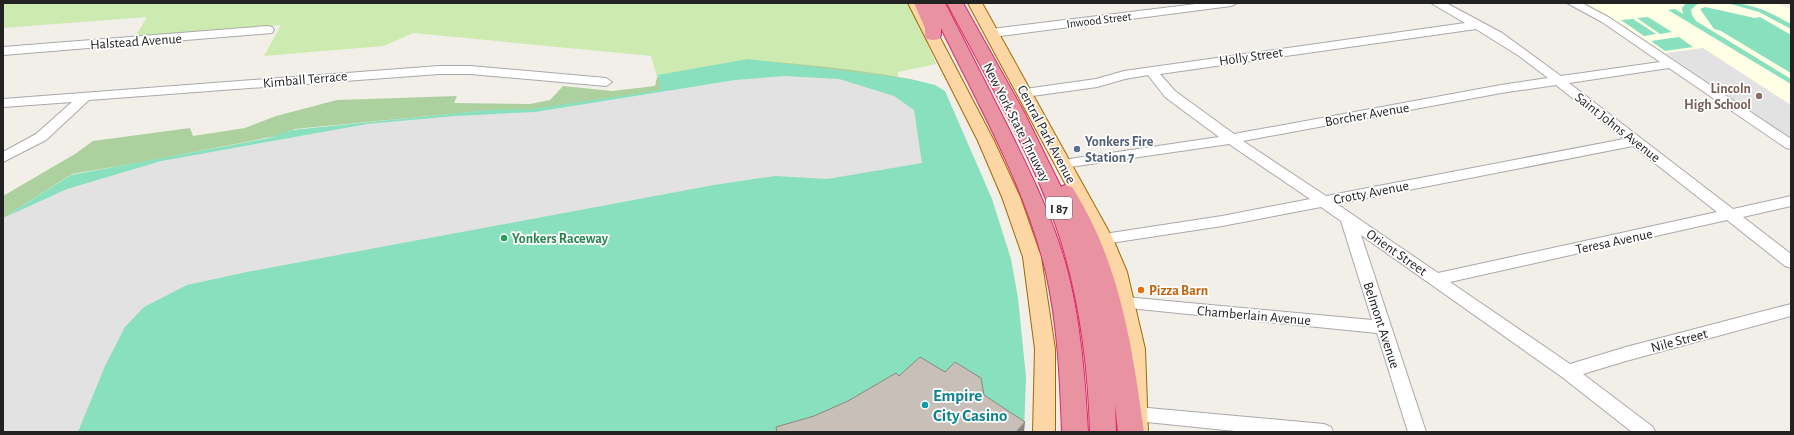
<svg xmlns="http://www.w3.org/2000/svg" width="1794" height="435" font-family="'Alegreya Sans',sans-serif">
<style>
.education{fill:#ffffe5}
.grass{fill:#cdebb0}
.forest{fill:#add19e}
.pitch{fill:#88e0be}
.parking{fill:#e2e2e2}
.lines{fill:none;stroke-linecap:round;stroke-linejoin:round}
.minor-casing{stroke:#a9a9a9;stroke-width:2}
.major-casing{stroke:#a06b00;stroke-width:2}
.highway-casing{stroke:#dc2a67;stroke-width:2}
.minor{fill:#fff;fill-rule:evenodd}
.major{fill:#fcd6a4;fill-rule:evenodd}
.highway{fill:#e892a2;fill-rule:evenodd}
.shaded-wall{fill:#8b8681}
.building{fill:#c7bfb8;stroke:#8b8681}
.education-dot{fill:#8d6e63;stroke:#fff;stroke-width:1.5}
.service-dot{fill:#5c6f8a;stroke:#fff;stroke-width:1.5}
.leisure-dot{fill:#2e9e5b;stroke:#fff;stroke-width:1.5}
.food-dot{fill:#e8710a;stroke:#fff;stroke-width:1.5}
.culture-dot{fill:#0f9aa8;stroke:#fff;stroke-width:1.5}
.labels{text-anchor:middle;stroke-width:3.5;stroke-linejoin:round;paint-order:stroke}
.far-street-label{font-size:12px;fill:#222;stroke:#fff}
.shield{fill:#fff;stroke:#646464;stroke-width:1}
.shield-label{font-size:13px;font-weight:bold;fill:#222}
.street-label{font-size:14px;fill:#222;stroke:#fff}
.education-label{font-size:14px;font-weight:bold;fill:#785e54;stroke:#fff;text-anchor:end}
.service-label{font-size:14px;font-weight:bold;fill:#4e5e75;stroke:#fff;text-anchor:start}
.leisure-label{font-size:14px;font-weight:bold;fill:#27864d;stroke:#fff;text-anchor:start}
.food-label{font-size:14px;font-weight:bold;fill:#c56008;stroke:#fff;text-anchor:start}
.near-culture-label{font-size:17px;font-weight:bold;fill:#0d838f;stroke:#fff;text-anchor:start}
</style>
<rect width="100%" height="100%" fill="#f2efe9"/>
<polygon class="education" points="1580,3 1777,3 1791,10 1791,138 1626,27"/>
<polygon class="grass" points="3,3 911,3 936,64 898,72 898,78 748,60 657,77 651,56 413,33 384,46 264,56 281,25 135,37 147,17 3,28"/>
<path class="forest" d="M748,60C779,62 927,74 943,91H662L535,110H492L295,129L276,136L143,162L72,174L3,218V196L75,154L93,141L190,128L193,136L245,128L276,116L337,100L457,96L454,103L530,104L550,100L563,86L612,91L655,86L657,77Z"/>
<g class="pitch">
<polygon points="1686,3 1702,3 1696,5 1691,10 1692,15 1696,21 1791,79 1791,84 1668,10 1675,9 1683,14 1682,8"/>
<path d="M1727,3C1753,3 1769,12 1791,24V29L1759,12Z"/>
<polygon points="1705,7 1755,18 1760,17 1791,35 1791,73 1721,31 1714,29 1700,9"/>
<polygon points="1648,17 1672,32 1660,34 1637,18"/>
<polygon points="1633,19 1656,34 1644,36 1621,20"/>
<polygon points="1679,37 1693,47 1665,51 1651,41"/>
<polygon points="748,59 910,79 935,85 945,91 992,199 1011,259 1018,298 1026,377 1024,432 3,432 3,218 71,175 269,138 292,130 488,110 533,109 661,90 658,75"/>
</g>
<g class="parking">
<polygon points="1703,48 1791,105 1791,138 1665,53"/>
<polygon points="785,76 839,79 894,96 914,110 922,163 827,179 775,176 714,185 247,272 187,285 144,307 125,327 105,366 78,432 3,432 3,218 67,189 161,161 367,124 455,116 535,112 735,80"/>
</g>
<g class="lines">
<defs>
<g id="minor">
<polygon points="1204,3 1237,3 1231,6 992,37 986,33 992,29"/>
<path d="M1431,3H1446L1502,33L1561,76L1660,62L1602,22L1567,3H1582L1610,18L1791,139V149L1786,148L1669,68L1569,83L1733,209L1791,196V206L1743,217L1791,254V268L1785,266L1727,220L1450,282L1570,364L1626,347L1791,304V316L1626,361L1583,374L1653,427L1655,432H1632L1562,377L1361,235L1426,432H1408L1377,333L1119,307L1117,303L1119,299L1125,297L1372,320L1341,221L1321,207L1222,226L1104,244L1099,243L1096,239L1099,235L1104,234L1222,216L1310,199L1229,144L1063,168L1058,167L1056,164L1058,161L1063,160L1219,137L1165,97L1148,75L1125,79L1097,87L1025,97L1019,93L1025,89L1096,79L1124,71L1465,23ZM1476,29L1519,56L1548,78L1501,85L1234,134L1175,91L1160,74ZM1556,85L1624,139L1326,196L1243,141L1501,93ZM1633,146L1717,212L1438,273L1337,204Z"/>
<polygon points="268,26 272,27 274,30 272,33 3,55 3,47"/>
<polygon points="439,66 470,66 606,78 612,82 606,86 470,74 439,74 89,100 46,140 3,162 3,152 36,134 72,102 3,107 3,99"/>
<polygon points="1137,407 1324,424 1331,427 1333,432 1245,432 1137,421 1131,419 1128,414 1131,409"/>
</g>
<g id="major">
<polygon points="908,3 922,3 994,141 1020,197 1041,257 1055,349 1055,432 1033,432 1035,349 1023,257 1002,197 978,141"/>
<polygon points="968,3 982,3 1113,239 1127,272 1145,349 1148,432 1126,432 1125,349 1107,272 1095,239"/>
</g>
<g id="highway">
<path d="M914,3H945C966,44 987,86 1008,127C1031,174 1055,222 1068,273C1081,325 1085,379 1088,432H1062C1060,379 1058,325 1046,273C1026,188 979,106 941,28V35L939,39L933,40L927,39L925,35V28Z"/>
<path d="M947,3H963L1024,112L1061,187L1065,185L1072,187C1120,262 1132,346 1144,432H1118L1115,404L1116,432H1090C1088,362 1079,293 1056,226C1029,148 985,76 947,3Z"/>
</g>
</defs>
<use href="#minor" class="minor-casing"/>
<use href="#major" class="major-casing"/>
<use href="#highway" class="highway-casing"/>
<use href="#minor" class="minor"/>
<use href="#major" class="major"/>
<use href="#highway" class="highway"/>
</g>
<polygon class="shaded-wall" points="1025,422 1024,432 1016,432"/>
<polygon class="building" points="920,357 945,372 955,362 981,378 984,395 1025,422 1016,432 777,432 776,427 814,416 848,401 896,373 899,376"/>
<circle class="education-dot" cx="1759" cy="96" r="4"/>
<circle class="service-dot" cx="1077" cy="149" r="4"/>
<circle class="leisure-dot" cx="504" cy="238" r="4"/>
<circle class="food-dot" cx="1141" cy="290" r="4"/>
<circle class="culture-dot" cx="925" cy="405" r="4"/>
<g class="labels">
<g class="far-street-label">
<text transform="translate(1099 20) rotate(-7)" y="4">Inwood Street</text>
</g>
<rect class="shield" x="1046" y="197" width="26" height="22" rx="3"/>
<g class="shield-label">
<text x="1059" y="213">I 87</text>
</g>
<g class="street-label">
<text transform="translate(136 41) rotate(-4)" y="5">Halstead Avenue</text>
<text transform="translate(1251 56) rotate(-8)" y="5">Holly Street</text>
<text transform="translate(305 79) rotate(-5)" y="5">Kimball Terrace</text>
<text transform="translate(1367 114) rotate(-10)" y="5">Borcher Avenue</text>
<text transform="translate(1017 122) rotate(63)" y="5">New York State Thruway</text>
<text transform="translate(1618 127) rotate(38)" y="5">Saint Johns Avenue</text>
<text transform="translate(1047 134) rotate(62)" y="5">Central Park Avenue</text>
<text transform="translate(1371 192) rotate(-11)" y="5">Crotty Avenue</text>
<text transform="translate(1614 241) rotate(-12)" y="5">Teresa Avenue</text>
<text transform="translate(1397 252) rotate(35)" y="5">Orient Street</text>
<text transform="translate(1254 315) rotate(5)" y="5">Chamberlain Avenue</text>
<text transform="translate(1382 325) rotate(72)" y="5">Belmont Avenue</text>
<text transform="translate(1679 340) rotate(-15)" y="5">Nile Street</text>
</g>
<g class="education-label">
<text x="1751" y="93">Lincoln<tspan x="1751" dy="16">High School</tspan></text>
</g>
<g class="service-label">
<text x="1085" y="146">Yonkers Fire<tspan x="1085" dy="16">Station 7</tspan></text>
</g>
<g class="leisure-label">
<text x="512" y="243">Yonkers Raceway</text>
</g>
<g class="food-label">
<text x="1149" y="295">Pizza Barn</text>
</g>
<g class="near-culture-label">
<text x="933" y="401">Empire<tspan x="933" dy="20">City Casino</tspan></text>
</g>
</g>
<rect width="1794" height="435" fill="none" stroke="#222222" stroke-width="8"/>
</svg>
